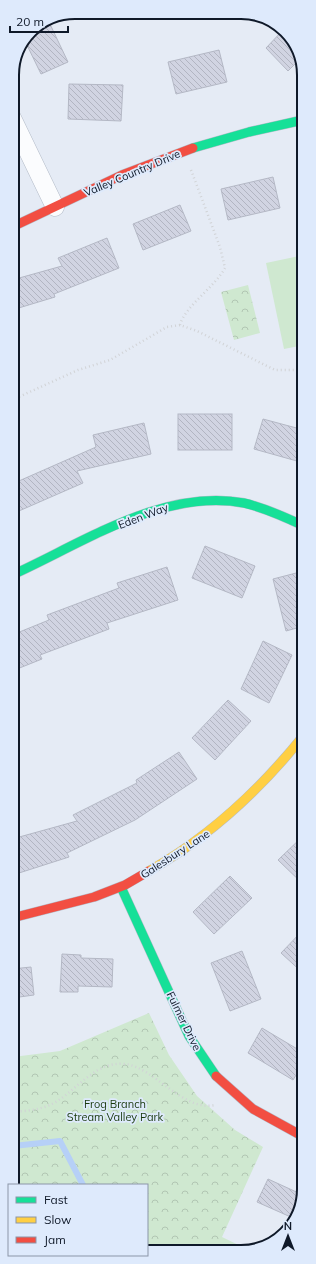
<svg xmlns="http://www.w3.org/2000/svg" width="316" height="1264" font-family="Mulish,sans-serif">
<style>
.park{fill:url(#park-crowns)}
.pitch{fill:#cfe8d0}
.lines{fill:none;stroke-linecap:round;stroke-linejoin:round}
.stream{stroke:#b6d0f7;stroke-width:6}
.building{fill:url(#building-back-hatch);stroke:#b4b8c5}
.street-casing{stroke:#b3bbc8;stroke-width:19}
.fast-casing{stroke:#b3bbc8;stroke-width:10}
.slow-casing{stroke:#b3bbc8;stroke-width:10}
.jam-casing{stroke:#b3bbc8;stroke-width:10}
.path{stroke:#d1d3d6;stroke-width:2.5;stroke-dasharray:1 3;stroke-linecap:butt}
.street{stroke:#fbfcfe;stroke-width:18}
.fast{stroke:#16e098;stroke-width:9}
.slow{stroke:#ffcf43;stroke-width:9}
.jam{stroke:#f24e42;stroke-width:9}
.labels{text-anchor:middle;stroke-width:3.5;stroke-linejoin:round;paint-order:stroke}
.street-label{font-size:11px;fill:#0f1929;stroke:#deeafc}
.park-label{font-size:11px;fill:#19390d;stroke:#deeafc}
.rim{fill:none;stroke:#0f1929;stroke-width:2}
</style>
<defs>
<pattern id="park-crowns" width="20" height="18" patternUnits="userSpaceOnUse"><rect width="20" height="18" fill="#cfe8d0"/><path d="M2 6a3 3 0 1 1 6 0M12 15a3 3 0 1 1 6 0" fill="none" stroke="#b1c6b3"/></pattern>
<pattern id="building-back-hatch" width="6" height="6" patternUnits="userSpaceOnUse"><rect width="6" height="6" fill="#d1d4e2"/><path d="M-1 5l2 2M0 0l6 6M5-1l2 2" fill="none" stroke="#b2b5c2"/></pattern>
</defs>
<rect width="100%" height="100%" fill="#e5ebf5"/>
<g class="park">
<polygon points="248,285 260,333 234,340 221,292"/>
<polygon points="149,1013 169,1055 197,1096 235,1130 263,1147 222,1237 251,1251 147,1251 147,1185 13,1185 13,1057 60,1051"/>
</g>
<polygon class="pitch" points="304,255 304,345 284,349 266,263"/>
<g class="lines">
<polyline class="stream" points="13,1146 60,1141 83,1185"/>
</g>
<g class="building">
<polygon points="49,22 68,62 41,74 25,41 30,30"/>
<polygon points="283,30 288,33 300,59 288,71 266,48"/>
<polygon points="219,50 227,82 176,94 168,62"/>
<polygon points="69,84 123,85 121,121 68,119"/>
<polygon points="273,177 280,208 228,220 221,189"/>
<polygon points="180,205 191,231 143,250 133,224"/>
<polygon points="107,238 119,268 54,294 55,297 12,310 12,280 62,266 58,258"/>
<rect x="178" y="414" width="54" height="36"/>
<polygon points="263,419 304,430 304,463 254,449"/>
<polygon points="144,423 151,454 77,471 83,483 12,514 12,484 96,447 93,435"/>
<polygon points="205,546 255,566 242,598 192,578"/>
<polygon points="167,567 178,600 107,623 109,629 40,655 42,659 12,671 12,635 49,620 47,615 119,588 117,583"/>
<polygon points="300,572 304,585 304,626 286,631 273,579"/>
<polygon points="263,641 292,655 269,703 241,689"/>
<polygon points="228,700 251,721 215,760 192,738"/>
<polygon points="179,752 197,779 135,820 67,853 69,857 19,873 12,847 12,839 77,821 73,815 137,783 136,780"/>
<polygon points="304,835 304,885 278,860"/>
<polygon points="230,876 252,898 214,934 193,912"/>
<polygon points="304,929 304,974 281,953"/>
<polygon points="242,951 261,999 230,1011 211,963"/>
<polygon points="62,954 81,955 81,958 113,959 112,987 78,986 78,992 60,992"/>
<polygon points="31,967 34,995 12,998 12,969"/>
<polygon points="262,1028 304,1053 304,1062 293,1080 248,1053"/>
<polygon points="268,1179 303,1195 293,1218 257,1202"/>
</g>
<g class="lines">
<defs>
<polyline id="street" points="12,118 55,207"/>
<g id="fast">
<polyline points="193,148 249,132 303,120"/>
<path d="M12,575C83,543 163,488 244,503C265,508 285,517 304,526"/>
<polyline points="121,887 189,1036 216,1076"/>
</g>
<path id="slow" d="M149,871C211,836 260,790 304,735"/>
<g id="jam">
<polyline points="12,227 122,175 193,148"/>
<polyline points="12,918 94,897 125,885 149,871"/>
<polyline points="216,1076 253,1109 304,1137"/>
</g>
</defs>
<use href="#street" class="street-casing"/>
<use href="#fast" class="fast-casing"/>
<use href="#slow" class="slow-casing"/>
<use href="#jam" class="jam-casing"/>
<g class="path">
<path d="M180,325C185,306 214,288 225,268L220,247L191,170"/>
<polyline points="12,400 78,370 110,360 167,327 180,325 197,331 275,370 304,370"/>
<path d="M13,1112C25,1111 40,1110 52,1104C76,1092 94,1061 125,1064C154,1067 183,1112 215,1105"/>
</g>
<use href="#street" class="street"/>
<use href="#fast" class="fast"/>
<use href="#slow" class="slow"/>
<use href="#jam" class="jam"/>
</g>
<g class="labels">
<g class="street-label">
<text transform="translate(132 173) rotate(-23)" y="4">Valley Country Drive</text>
<text transform="translate(143 516) rotate(-21)" y="4">Eden Way</text>
<text transform="translate(175 854) rotate(-33)" y="4">Galesbury Lane</text>
<text transform="translate(184 1021) rotate(64)" y="4">Fulmer Drive</text>
</g>
<g class="park-label">
<text x="115" y="1108">Frog Branch<tspan x="115" dy="13">Stream Valley Park</tspan></text>
</g>
</g>
<path d="M0 0H316V1264H0ZM75 19H241A56 56 0 0 1 297 75V1189A56 56 0 0 1 241 1245H75A56 56 0 0 1 19 1189V75A56 56 0 0 1 75 19Z" fill="#deeafc" fill-rule="evenodd"/>
<path class="rim" d="M75 19H241A56 56 0 0 1 297 75V1189A56 56 0 0 1 241 1245H75A56 56 0 0 1 19 1189V75A56 56 0 0 1 75 19Z"/>
<rect x="8" y="1184" width="140" height="72" fill="#deeafc" stroke="#8b96a8"/>
<rect x="16" y="1197" width="20" height="6" fill="#16e098" stroke="#8b96a8"/>
<text x="44" y="1204" font-size="12" fill="#0f1929">Fast</text>
<rect x="16" y="1217" width="20" height="6" fill="#ffcf43" stroke="#8b96a8"/>
<text x="44" y="1224" font-size="12" fill="#0f1929">Slow</text>
<rect x="16" y="1237" width="20" height="6" fill="#f24e42" stroke="#8b96a8"/>
<text x="44" y="1244" font-size="12" fill="#0f1929">Jam</text>
<g transform="translate(288 1236)" stroke="#deeafc" stroke-width="3" paint-order="stroke">
<path d="M0-3L7 15L0 10L-7 15Z" fill="#0f1929"/>
<text y="-6" font-size="11" font-weight="bold" text-anchor="middle" fill="#0f1929">N</text>
</g>
<path d="M10 26v6h58v-6" fill="none" stroke="#0f1929" stroke-width="2"/>
<text x="16" y="26" font-size="12" fill="#0f1929" stroke="#deeafc" stroke-width="3" paint-order="stroke">20 m</text>
</svg>
